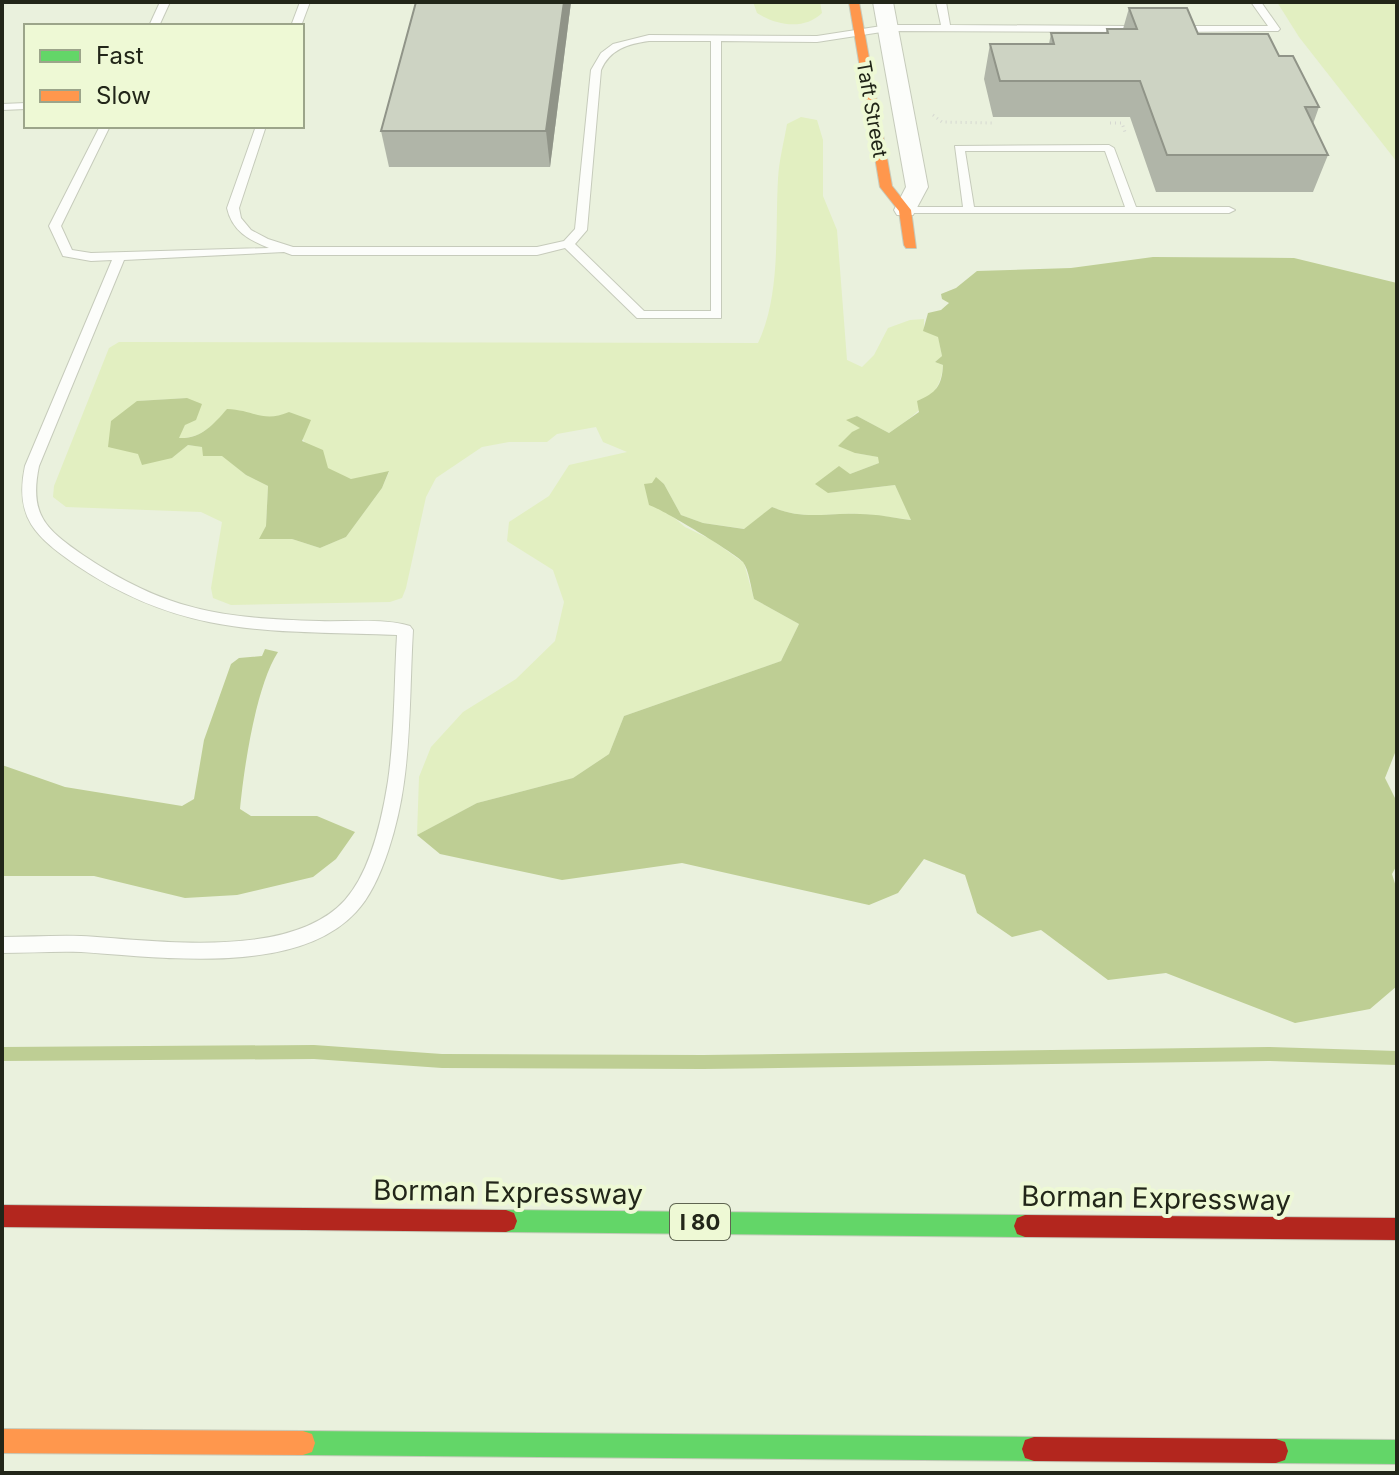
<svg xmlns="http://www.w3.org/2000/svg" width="1399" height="1475" font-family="Inter,sans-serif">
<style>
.green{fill:#e2efc1;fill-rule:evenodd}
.water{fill:#bece94}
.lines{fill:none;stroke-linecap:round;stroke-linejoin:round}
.stream{fill:#bece94;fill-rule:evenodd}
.lane-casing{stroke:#c6cbbb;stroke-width:2}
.street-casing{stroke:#c6cbbb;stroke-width:2}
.fast-casing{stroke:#c6cbbb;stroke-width:2}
.slow-casing{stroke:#c6cbbb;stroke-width:2}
.jam-casing{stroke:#c6cbbb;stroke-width:2}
.path{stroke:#d6d8d2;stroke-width:3;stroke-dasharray:1 4;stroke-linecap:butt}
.lane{fill:#fcfdfa;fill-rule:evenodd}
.street{fill:#fcfdfa;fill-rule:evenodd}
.fast{fill:#63d668;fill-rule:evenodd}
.slow{fill:#ff974d;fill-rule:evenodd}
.jam{fill:#b3261e;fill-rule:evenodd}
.wall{fill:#b0b5a8}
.shaded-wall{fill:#909488}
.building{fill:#cdd3c3;stroke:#909488;stroke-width:2}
.labels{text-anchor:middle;stroke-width:8;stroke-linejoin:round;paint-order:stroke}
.far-street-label{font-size:20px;fill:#222619;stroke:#eef9d5}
.shield{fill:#eef9d5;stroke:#5f6551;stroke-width:2}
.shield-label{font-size:22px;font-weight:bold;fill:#222619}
.near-street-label{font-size:28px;fill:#222619;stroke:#eef9d5}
</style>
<rect width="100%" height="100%" fill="#eaf1dd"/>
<g class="green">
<path d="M753,2H820L822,13C805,30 777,26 757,13Z"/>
<polygon points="1277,2 1397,2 1397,162 1299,37"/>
<path d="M801,117L817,120L823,140V196L837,230L847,360L862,367L874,355L888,328L910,320L924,319V331L938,336L942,356L935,362L943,365C941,397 914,416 889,433L857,416L848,420L861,428L855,453L879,457V463L850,474L828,493L895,485L912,520C895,518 878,515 861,514C827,512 806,521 772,507L745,529L703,523L681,515L664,484L656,478L653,483L664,509L685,527L712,540L744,563L754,599L799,624L781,661L624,716L609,754L573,778L477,803L417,835L419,777L431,747L463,712L516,679L555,641L564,602L553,570L507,541L509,522L549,496L569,465L627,452L603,442L596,427L557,434L547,442H509L482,447L436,478L426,497L406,588L402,598L390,602L231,605L213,598L211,588L222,522L201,512L66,507L53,497L54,486L109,348L119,342L758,343C781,295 775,231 778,179C779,160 784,142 787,124ZM187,398L185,425L178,438C201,439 212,426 227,410C250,416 267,422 290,412C300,437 320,477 352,479C364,479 378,472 389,472L382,488L346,537L320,548L292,539H260L266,526L268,486L246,475L222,455L203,456V447L188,445L172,458L138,454L137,401Z"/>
</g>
<g class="water">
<path d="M1153,257L1294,258L1397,283V748L1385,778L1397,802V865L1392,874L1397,890V986L1370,1009L1295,1023L1166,973L1108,980L1041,930L1012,937L977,913L965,875L924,859L898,893L869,905L682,863L562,880L440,854L417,835L477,803L573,778L609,754L624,716L781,661L799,624L754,599C751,588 749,570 743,562C735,553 660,508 649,505L644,484L652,483L656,477L664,484L681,515L703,523L744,529L772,507C806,521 826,512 860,514C877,514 894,518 911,520L895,485L828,493L815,484L839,466L850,474L879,463L878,457L855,453L838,446L852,432L860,428L846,420L857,416L889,433L919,412L917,401C936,393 942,386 943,365L935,362L942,356L938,337L923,331L928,313L941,310L949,303L942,299L941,294L956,288L977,271L1071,268Z"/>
<path d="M187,398L202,404L196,420L185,425L179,438C201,439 213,425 227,409C254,410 263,423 289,412L311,420L302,441L323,450L328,468L351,479L389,471L382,488L346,537L320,548L292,539H259L266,526L268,486L246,475L222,456H203L202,447L188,445L172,458L142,465L138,454L108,447L111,421L137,401Z"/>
<path d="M265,649L278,652C256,686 244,767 240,809L251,816H317L355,832L336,859L313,877L237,895L185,898L94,876H2V765L65,787L182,806L194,799L204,740L231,664L239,658L262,656Z"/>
</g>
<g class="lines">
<polygon class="stream" points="314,1045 442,1054 703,1055 1268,1047 1397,1051 1397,1065 1268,1061 703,1069 442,1068 314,1059 2,1061 2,1047"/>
<defs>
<g id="lane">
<polygon points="160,2 170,2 159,26 149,26"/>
<polygon points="300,2 310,2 301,26 291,26"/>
<path d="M936,2H946L950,25L1127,26L1132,29L1127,32L888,31L817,42L721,41V318H637L565,248L537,255H292L284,252L124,260L39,466C29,514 45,529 83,555C166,611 221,618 319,621C348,622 383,618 410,626L413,630C410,681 411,732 404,782C399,820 383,884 356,912C296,977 160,957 81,952C55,951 28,953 2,953V937C28,937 55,935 81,936C154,940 290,961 345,900C371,871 382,819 388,781C395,733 394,684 397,635C271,630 186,639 76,565C36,537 14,518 25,466L112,260L91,261L63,256L49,226L100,126H110L61,226L72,250L91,253L269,248C249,240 232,231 227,208L256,126H266L239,208L241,218L251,230L268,239L293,247H537L564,241L575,229L591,70L601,53L613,44L649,35L817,36L888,25H941ZM649,41H711V311H644L575,244L587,230L601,70C610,49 628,44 649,41Z"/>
<polygon points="1251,2 1261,2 1280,29 1278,31 1174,32 1169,29 1174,26 1268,26"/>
<polygon points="26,103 26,109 2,110 2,104"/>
<path d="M1109,145L1114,148L1136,207H1229L1235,210L1229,213H905L899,210L905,207H963L955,146ZM965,151H1105L1125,207H974Z"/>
</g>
<polygon id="street" points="873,2 893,2 928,187 913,215 897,215 894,210 906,187"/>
<g id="fast">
<polygon points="506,1210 1025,1215 1033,1218 1036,1226 1033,1234 1025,1237 506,1232 498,1229 495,1221 498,1213"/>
<polygon points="303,1431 1034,1437 1043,1440 1046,1449 1043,1458 1034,1461 303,1455 294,1452 291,1443 294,1434"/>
<polygon points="1276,1439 1397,1440 1397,1464 1276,1463 1267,1460 1264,1451 1267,1442"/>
</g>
<g id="slow">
<polygon points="849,2 859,2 892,186 911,210 916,248 906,248 904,245 899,211 880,187"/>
<polygon points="2,1429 303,1431 312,1434 315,1443 312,1452 303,1455 2,1453"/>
</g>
<g id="jam">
<polygon points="2,1205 506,1210 514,1213 517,1221 514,1229 506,1232 2,1227"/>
<polygon points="1025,1215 1397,1218 1397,1240 1025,1237 1017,1234 1014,1226 1017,1218"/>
<polygon points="1034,1437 1276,1439 1285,1442 1288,1451 1285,1460 1276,1463 1034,1461 1025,1458 1022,1449 1025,1440"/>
</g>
</defs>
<use href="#lane" class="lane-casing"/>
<use href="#street" class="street-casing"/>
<use href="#fast" class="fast-casing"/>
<use href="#slow" class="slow-casing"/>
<use href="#jam" class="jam-casing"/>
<g class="path">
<polyline points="933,115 942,122 992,123"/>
<polyline points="1110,123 1122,123 1125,132"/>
</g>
<use href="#lane" class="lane"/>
<use href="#street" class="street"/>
<use href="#fast" class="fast"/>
<use href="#slow" class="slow"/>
<use href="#jam" class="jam"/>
</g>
<g class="wall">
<polygon points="571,2 550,167 389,167 381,131"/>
<polygon points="1129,8 1198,34 1279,56 1319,107 1313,124 1328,155 1313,192 1156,192 1130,117 993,117 984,79 990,44 1049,44 1051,33 1106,33 1107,29 1123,29"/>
</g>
<polygon class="shaded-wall" points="564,2 571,2 550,167 546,131"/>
<g class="building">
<polygon points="416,2 564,2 546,131 381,131"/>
<polygon points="1129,8 1187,8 1198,34 1268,34 1279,56 1293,56 1319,107 1305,107 1328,155 1167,155 1140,81 1000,81 990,44 1054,44 1051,33 1108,33 1107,29 1137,29"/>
</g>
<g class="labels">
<g class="far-street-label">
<text transform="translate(872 109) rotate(80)" y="7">Taft Street</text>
</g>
<rect class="shield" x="670" y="1204" width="60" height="36" rx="6"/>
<g class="shield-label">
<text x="700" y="1230">I 80</text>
</g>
<g class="near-street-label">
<text transform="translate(508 1192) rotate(1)" y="10">Borman Expressway</text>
<text transform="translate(1156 1198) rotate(1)" y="10">Borman Expressway</text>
</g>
</g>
<rect width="1399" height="1475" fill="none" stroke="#222619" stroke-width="8"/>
<rect x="24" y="24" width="280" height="104" fill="#eef9d5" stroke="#9ca58a" stroke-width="2"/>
<rect x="40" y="50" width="40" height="12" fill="#63d668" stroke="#9ca58a" stroke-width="2"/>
<text x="96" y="64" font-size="24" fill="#222619">Fast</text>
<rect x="40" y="90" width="40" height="12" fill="#ff974d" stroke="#9ca58a" stroke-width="2"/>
<text x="96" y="104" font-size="24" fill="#222619">Slow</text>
</svg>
